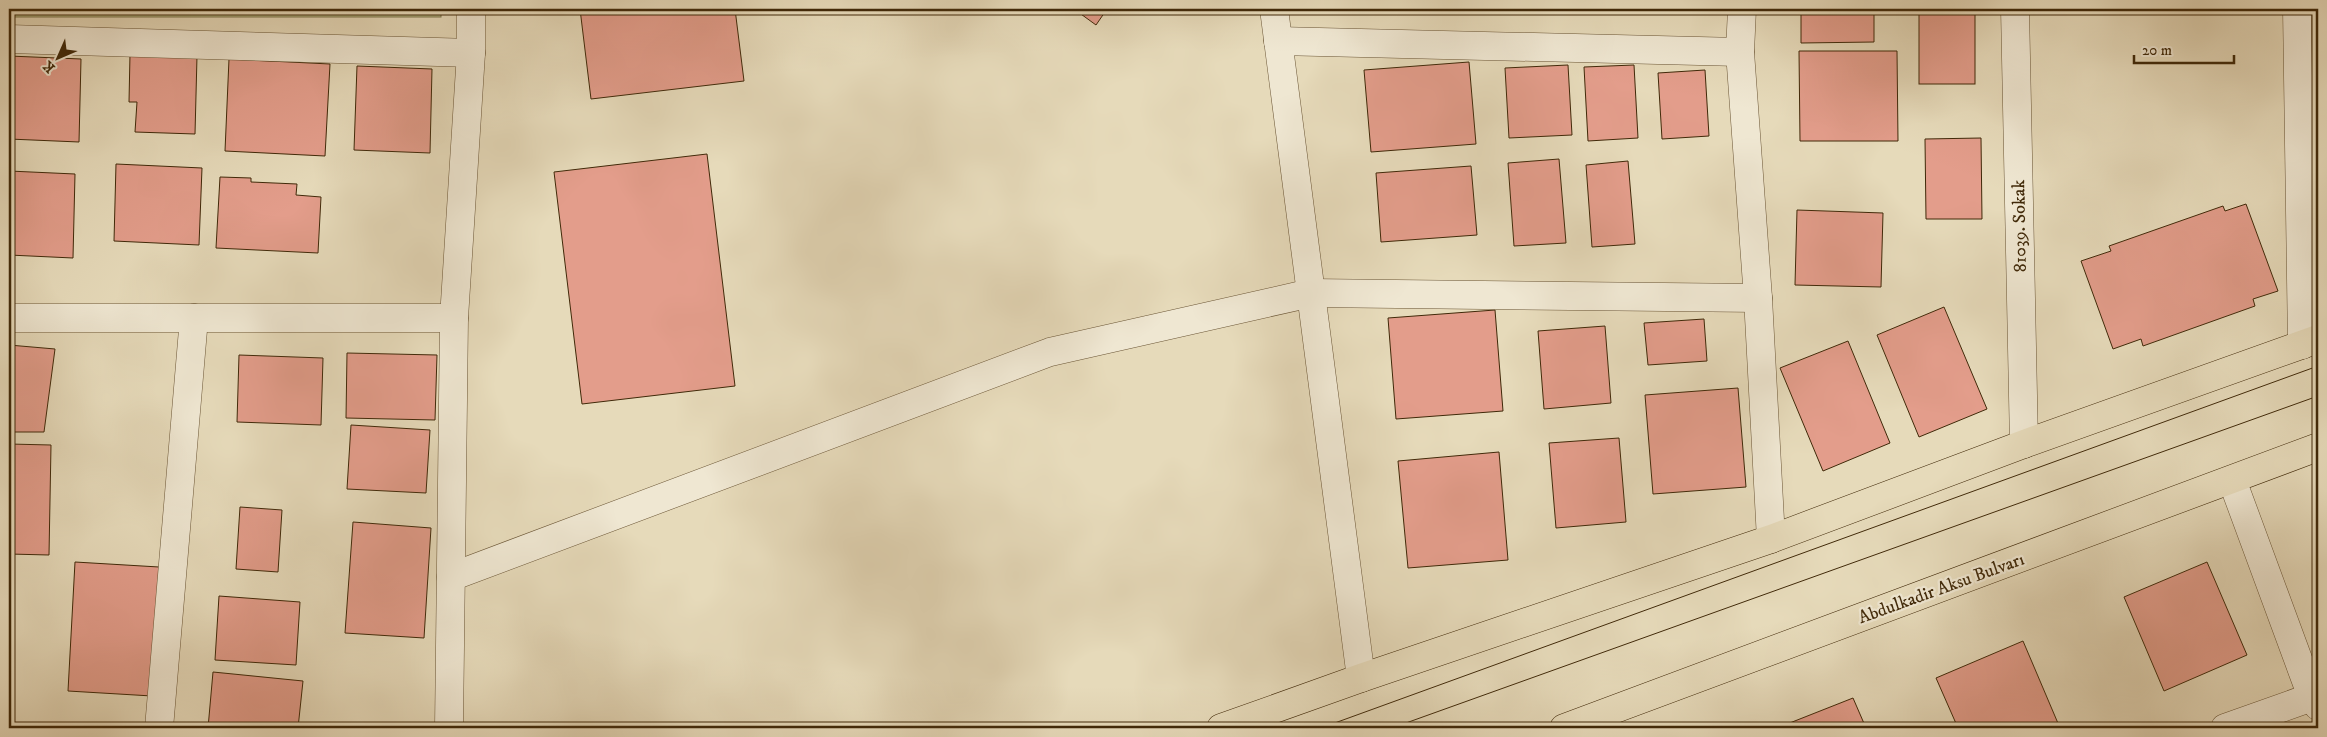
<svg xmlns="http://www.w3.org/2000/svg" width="2327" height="737" font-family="'IM FELL DW Pica',serif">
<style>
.green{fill:#b9be8c;stroke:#7c744a}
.building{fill:#e39d8b;stroke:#402909}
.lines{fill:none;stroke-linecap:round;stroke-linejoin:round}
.minor-casing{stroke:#6a5535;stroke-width:29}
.major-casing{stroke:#402909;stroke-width:29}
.minor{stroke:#efe7d2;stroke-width:28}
.major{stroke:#e6daba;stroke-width:28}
.tram{stroke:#402909;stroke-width:1}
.labels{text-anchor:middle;stroke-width:4.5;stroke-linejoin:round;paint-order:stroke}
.street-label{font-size:18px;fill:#402909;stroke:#efe7d2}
</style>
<rect width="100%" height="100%" fill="#e6daba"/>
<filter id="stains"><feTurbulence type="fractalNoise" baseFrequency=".004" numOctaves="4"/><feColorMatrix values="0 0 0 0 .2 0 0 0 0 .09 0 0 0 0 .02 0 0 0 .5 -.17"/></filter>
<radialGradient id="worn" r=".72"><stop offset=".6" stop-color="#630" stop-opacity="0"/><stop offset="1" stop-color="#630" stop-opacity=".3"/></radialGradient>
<rect class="green" x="9" y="9" width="432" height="8"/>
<g class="building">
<polygon points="580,9 735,9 744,81 591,99"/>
<polygon points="1074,9 1107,9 1096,25"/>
<polygon points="1801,9 1874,9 1874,42 1801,43"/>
<rect x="1919" y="9" width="56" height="75"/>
<polygon points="1799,51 1897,51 1898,141 1800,141"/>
<polygon points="130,54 197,56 195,134 135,132 137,102 129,102"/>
<polygon points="9,56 81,59 79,142 9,139"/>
<polygon points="229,59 330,64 325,156 225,151"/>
<polygon points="1469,62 1476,144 1371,152 1364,70"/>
<polygon points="1568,65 1572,135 1509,138 1505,68"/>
<polygon points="1634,65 1638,138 1588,141 1584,67"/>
<polygon points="357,66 432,69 430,153 354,150"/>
<polygon points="1705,70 1709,136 1662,139 1658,73"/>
<polygon points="1981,138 1982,219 1926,219 1925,139"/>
<polygon points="707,154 735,386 582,404 554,172"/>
<polygon points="1559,159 1566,243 1514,246 1508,163"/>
<polygon points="1628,161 1635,244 1592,247 1586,165"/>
<polygon points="116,164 202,168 199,245 114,241"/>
<polygon points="1471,166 1477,235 1381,242 1376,173"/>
<polygon points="9,171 75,174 73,258 9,255"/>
<polygon points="220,177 251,178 251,182 297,184 296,195 321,197 318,253 216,248"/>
<polygon points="2246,204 2278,291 2253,299 2255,306 2143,346 2141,339 2113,349 2081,261 2111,251 2109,246 2223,206 2225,211"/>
<polygon points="1797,210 1883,213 1881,287 1795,285"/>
<polygon points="1944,307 1987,409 1919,437 1877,335"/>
<polygon points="1495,310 1503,411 1396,419 1388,318"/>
<polygon points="1704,319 1707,361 1648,365 1644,323"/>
<polygon points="1605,326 1611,403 1544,409 1538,331"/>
<polygon points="1848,341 1890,443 1823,471 1780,368"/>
<polygon points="9,345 55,349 44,432 9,432"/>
<polygon points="347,353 437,355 435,420 346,418"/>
<polygon points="239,355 323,358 321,425 237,422"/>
<polygon points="1738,388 1746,487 1653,494 1645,395"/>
<polygon points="351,425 430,430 426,493 347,489"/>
<polygon points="1619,438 1626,522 1556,528 1549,443"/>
<polygon points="9,444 51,445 49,555 9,554"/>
<polygon points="1499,452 1508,560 1408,568 1398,461"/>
<polygon points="240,507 282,510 278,572 236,569"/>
<polygon points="353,522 431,528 424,638 345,633"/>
<polygon points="75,562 159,567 152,696 68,691"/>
<polygon points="2207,562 2247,655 2164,691 2124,597"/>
<polygon points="219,596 300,602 296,665 215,660"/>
<polygon points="2023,641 2060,728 1958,728 1936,678"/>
<polygon points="213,672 303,681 298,728 208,728"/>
<polygon points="1853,698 1866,728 1777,728"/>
</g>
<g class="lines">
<defs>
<g id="minor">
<polyline points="1274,9 1361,678"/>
<polyline points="1742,9 1740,52 1758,298 1771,539"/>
<polyline points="2015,9 2024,444"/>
<polyline points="2297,9 2302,345"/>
<polyline points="9,39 471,53"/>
<polyline points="1278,41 1740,52"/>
<polyline points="9,318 454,318"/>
<polyline points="2232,480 2312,697 2318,706"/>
<polyline points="451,577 1050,352 1311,293 1758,298"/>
<polyline points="159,728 194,318"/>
<polyline points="449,728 454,318 471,53 471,9"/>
<polyline points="2225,728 2312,697"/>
</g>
<g id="major">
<polyline points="1221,728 1361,678 1771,539 2024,444 2318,339"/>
<polyline points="1564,728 2318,447"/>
</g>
</defs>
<use href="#minor" class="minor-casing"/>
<use href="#major" class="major-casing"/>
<use href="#minor" class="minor"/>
<use href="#major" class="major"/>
<g class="tram">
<polyline points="1321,728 2318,366"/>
<polyline points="1392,728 2318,396"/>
</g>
</g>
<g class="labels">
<g class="street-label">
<text transform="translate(2019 226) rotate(-91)" y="6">81039. Sokak</text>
<text transform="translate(1941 588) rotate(-20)" y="6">Abdulkadir Aksu Bulvarı</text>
</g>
</g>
<rect width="2327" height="737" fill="none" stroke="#e6daba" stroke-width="30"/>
<rect x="10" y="10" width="2307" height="717" fill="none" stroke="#402909" stroke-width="2.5"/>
<rect x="15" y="15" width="2297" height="707" fill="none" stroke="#402909"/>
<g transform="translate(58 58) rotate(225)" stroke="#efe7d2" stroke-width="4" paint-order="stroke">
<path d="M0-4L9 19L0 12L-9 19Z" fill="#402909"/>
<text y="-8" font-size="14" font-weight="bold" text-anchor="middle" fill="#402909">K</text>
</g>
<path d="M2134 55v8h100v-8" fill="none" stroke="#402909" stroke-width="2.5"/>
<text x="2142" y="55" font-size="15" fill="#402909" stroke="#efe7d2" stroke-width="4" paint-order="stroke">20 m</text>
<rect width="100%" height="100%" filter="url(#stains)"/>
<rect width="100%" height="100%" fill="url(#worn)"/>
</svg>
